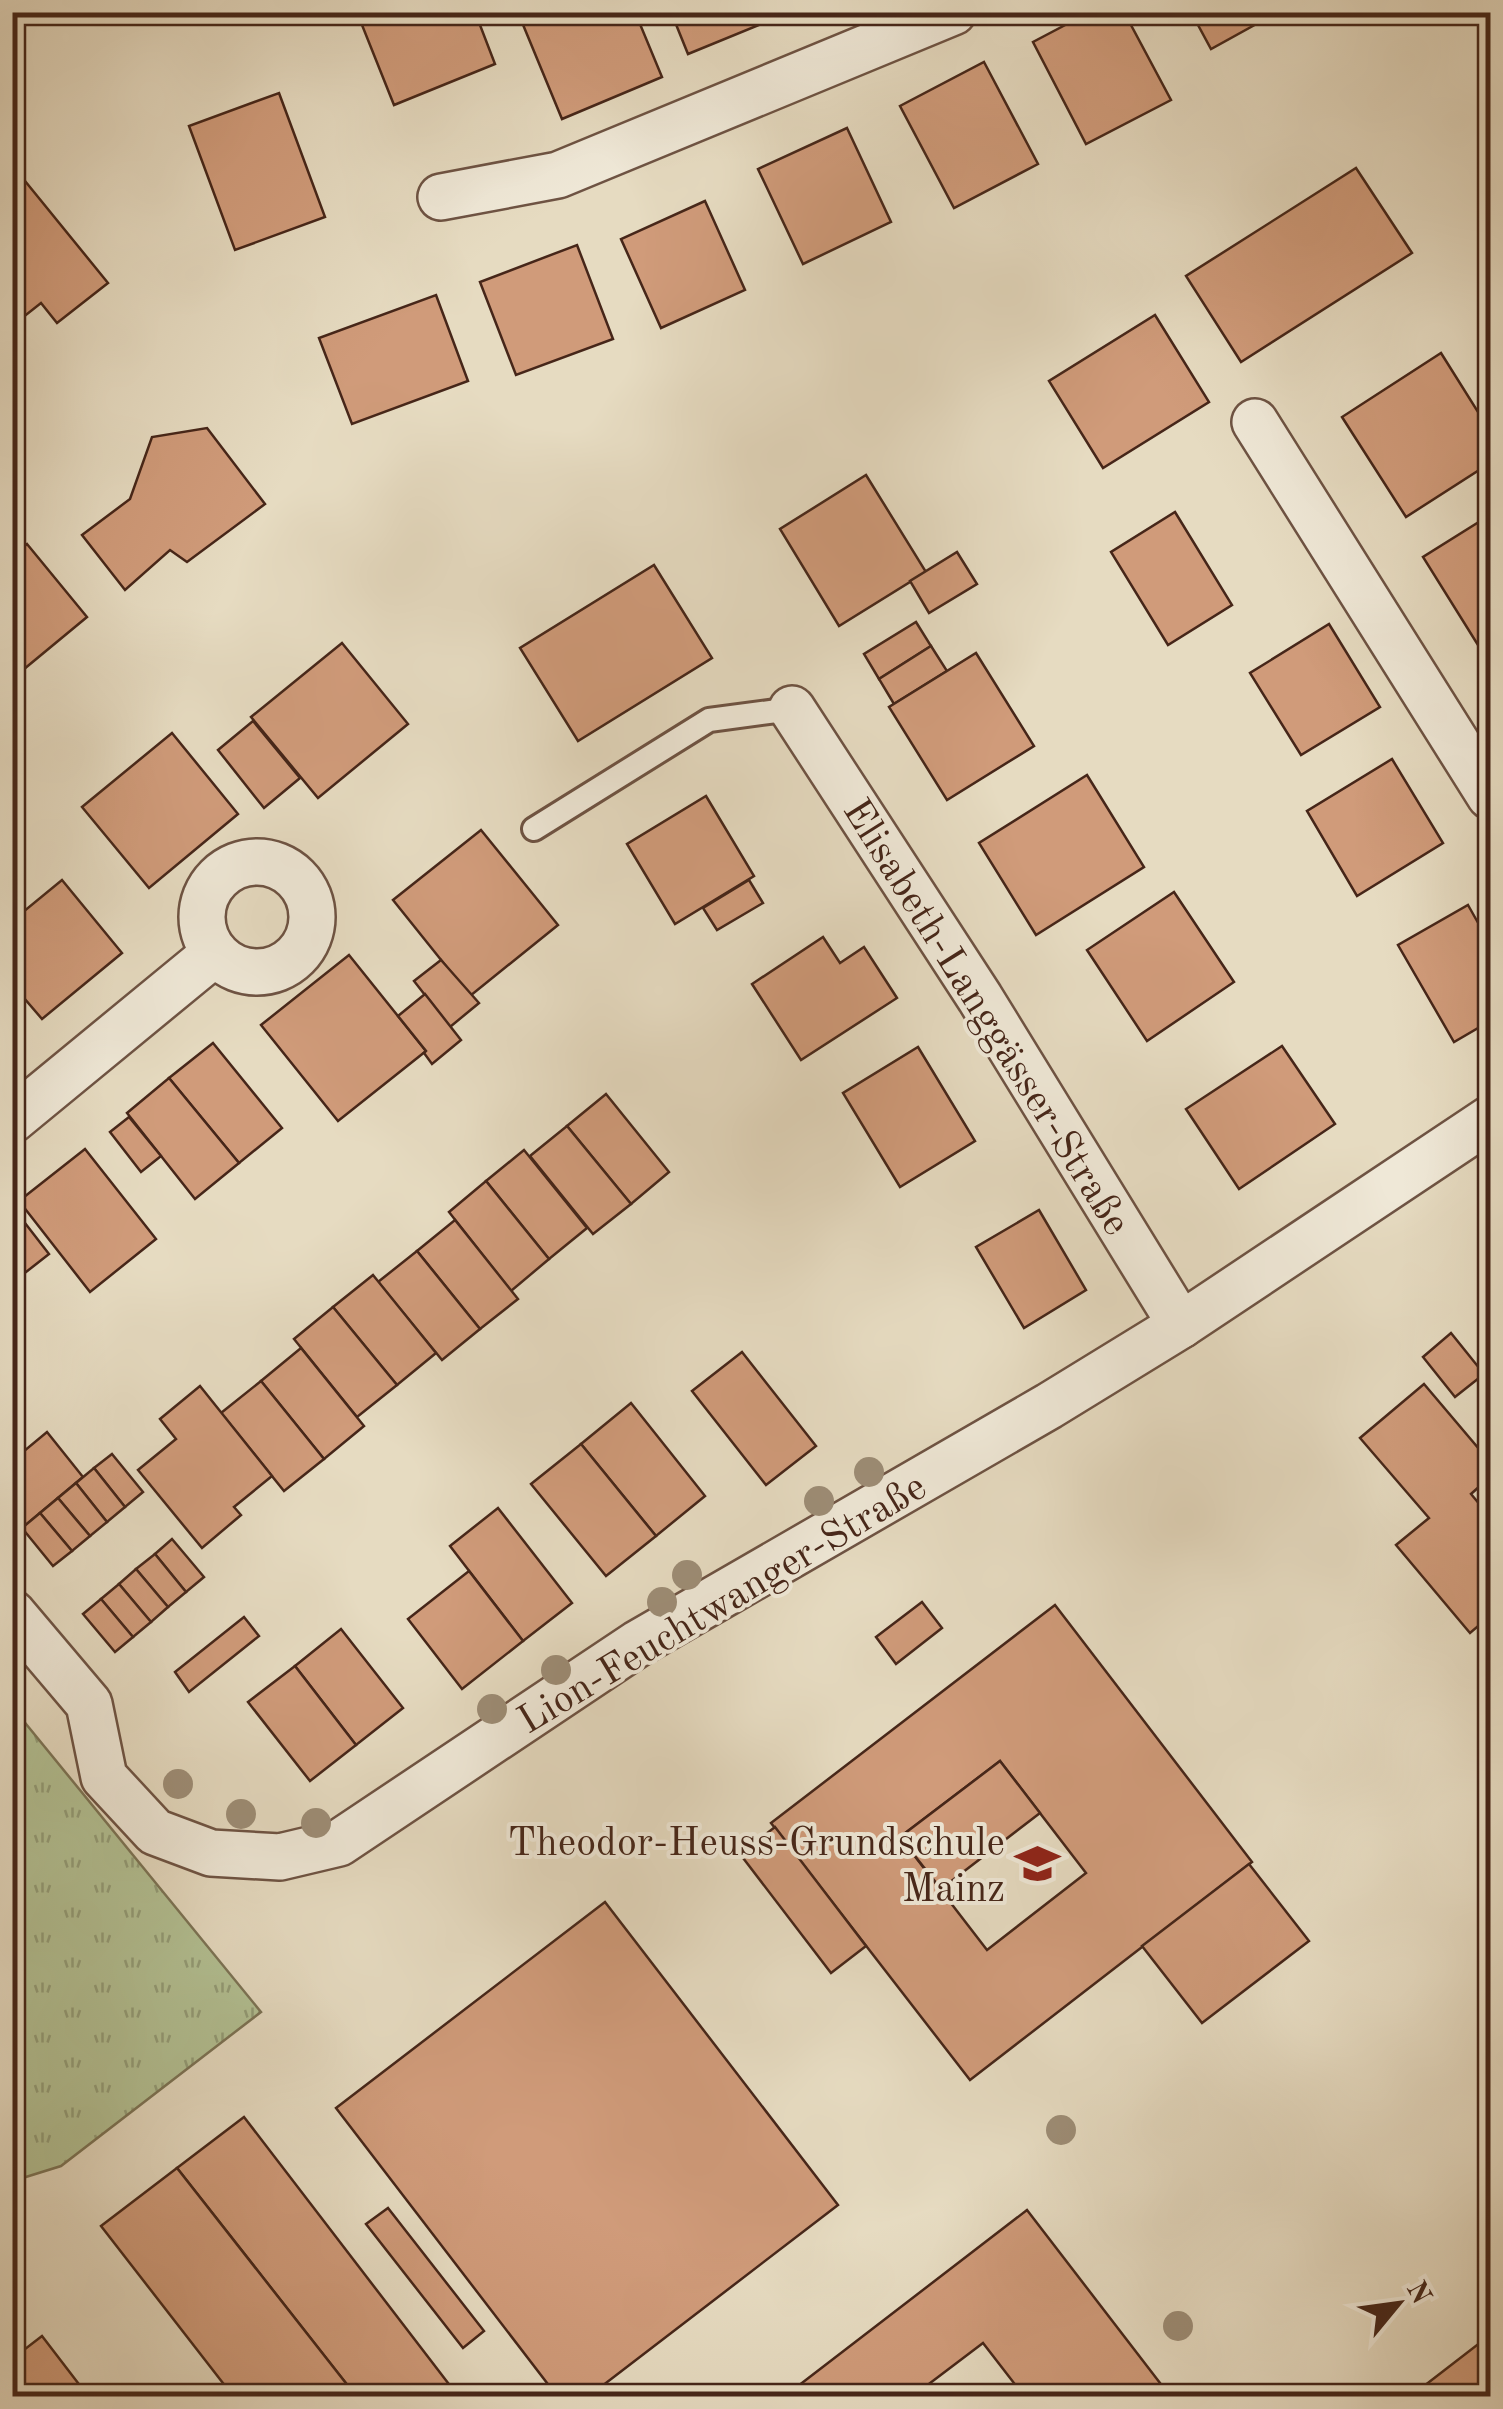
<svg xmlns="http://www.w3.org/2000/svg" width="1503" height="2409" font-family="'Old Standard TT',serif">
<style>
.park{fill:url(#park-tufts);stroke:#7c7456;stroke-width:2.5}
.building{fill:#d09b7a;stroke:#462619;stroke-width:2.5;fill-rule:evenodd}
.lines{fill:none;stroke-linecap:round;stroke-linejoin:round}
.lane-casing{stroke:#6e5343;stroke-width:28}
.street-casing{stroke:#6e5343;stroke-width:50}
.lane{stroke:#efe8d7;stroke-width:22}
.street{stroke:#efe8d7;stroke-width:45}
.tree{fill:#9d8d76}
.labels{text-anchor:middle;stroke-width:8;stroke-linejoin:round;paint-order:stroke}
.street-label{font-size:40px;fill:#462619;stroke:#efe8d7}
.poi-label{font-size:40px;fill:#462619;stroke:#efe8d7;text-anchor:end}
</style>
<defs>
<pattern id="park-tufts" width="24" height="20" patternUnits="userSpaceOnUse" patternTransform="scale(2.5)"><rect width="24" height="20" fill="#b3c194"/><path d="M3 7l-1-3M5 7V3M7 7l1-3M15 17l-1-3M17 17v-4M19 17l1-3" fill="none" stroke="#939d78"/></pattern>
</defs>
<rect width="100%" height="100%" fill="#e6dbc1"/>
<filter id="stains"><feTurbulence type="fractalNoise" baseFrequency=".002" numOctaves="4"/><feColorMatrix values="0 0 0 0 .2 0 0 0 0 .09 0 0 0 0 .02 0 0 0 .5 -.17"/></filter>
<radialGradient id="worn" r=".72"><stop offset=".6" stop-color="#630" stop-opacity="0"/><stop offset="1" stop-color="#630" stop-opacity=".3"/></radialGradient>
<polygon class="park" points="13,1708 261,2012 61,2166 13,2181"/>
<g class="building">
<polygon points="365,12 475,12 495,64 394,105 358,15"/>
<polygon points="524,12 635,12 662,77 562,119 519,15"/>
<polygon points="671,12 788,12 788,13 688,54"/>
<polygon points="1090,12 1124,12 1171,100 1086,144 1033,42"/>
<polygon points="1191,12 1278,12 1211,49"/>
<polygon points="984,62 1038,164 954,208 900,106"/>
<polygon points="279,93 325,217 235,250 189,126"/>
<polygon points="847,128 891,222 803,264 758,169"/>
<polygon points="12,165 108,283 57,323 41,303 12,326"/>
<polygon points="1356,168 1412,253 1241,362 1186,276"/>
<polygon points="705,201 745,290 661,328 621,239"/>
<polygon points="577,245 613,339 516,375 480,282"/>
<polygon points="436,295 468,381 352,424 319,338"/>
<polygon points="1155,315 1209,402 1103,468 1049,381"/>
<polygon points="1441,353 1490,431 1490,463 1406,517 1342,417"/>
<polygon points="207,428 265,504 187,562 170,550 125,590 82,535 130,499 152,437"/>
<polygon points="866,475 926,572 839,626 780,529"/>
<polygon points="1175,512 1232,605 1168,645 1111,552"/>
<polygon points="1490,515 1490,638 1478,645 1423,557"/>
<polygon points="27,544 87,617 12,679 12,556"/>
<polygon points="957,552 977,584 929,613 910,581"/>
<polygon points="654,565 712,658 578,741 520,648"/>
<polygon points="916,622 931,646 879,679 864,654"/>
<polygon points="1329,624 1380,707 1301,755 1250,673"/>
<polygon points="342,643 408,724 318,798 251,717"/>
<polygon points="931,646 947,671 894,704 879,679"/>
<polygon points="976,653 1034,746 947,800 889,707"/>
<polygon points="253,721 300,778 264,808 218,750"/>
<polygon points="172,733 238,814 149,888 82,807"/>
<polygon points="1392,759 1443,843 1357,896 1307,811"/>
<polygon points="1087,775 1144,867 1036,935 979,843"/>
<polygon points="706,796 754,876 675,924 627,844"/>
<polygon points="481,830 558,925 470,996 393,900"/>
<polygon points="62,880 122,953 42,1019 12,984 12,921"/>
<polygon points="749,880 763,903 717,930 703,908"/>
<polygon points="1174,892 1234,982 1147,1041 1087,950"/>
<polygon points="1468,905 1490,944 1490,1021 1454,1042 1398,945"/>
<polygon points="823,937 840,963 864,947 897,998 801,1060 752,984"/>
<polygon points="349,955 426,1051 338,1121 261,1025"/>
<polygon points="441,960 479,1003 450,1027 414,981"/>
<polygon points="425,994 461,1040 432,1064 424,1053 426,1051 398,1016"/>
<polygon points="213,1043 282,1128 239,1163 169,1078"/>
<polygon points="1282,1046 1335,1124 1239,1189 1186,1109"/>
<polygon points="918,1047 975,1141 900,1187 843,1093"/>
<polygon points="169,1078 239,1163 195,1199 127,1113"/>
<polygon points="606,1094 669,1172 631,1204 567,1126"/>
<polygon points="129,1117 161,1156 141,1172 110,1132"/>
<polygon points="567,1126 631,1204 593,1234 530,1156"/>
<polygon points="85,1149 156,1239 90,1292 19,1201"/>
<polygon points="524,1150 587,1228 549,1259 486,1181"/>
<polygon points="486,1181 549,1259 511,1291 449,1212"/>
<polygon points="1039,1210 1086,1290 1024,1328 976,1247"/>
<polygon points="18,1214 49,1254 12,1283 12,1219"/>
<polygon points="455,1220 518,1299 480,1329 417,1251"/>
<polygon points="417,1251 480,1329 442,1360 378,1282"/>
<polygon points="373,1275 436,1353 397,1385 333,1307"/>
<polygon points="333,1307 397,1385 357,1417 294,1339"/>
<polygon points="1451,1333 1484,1374 1455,1397 1423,1357"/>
<polygon points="301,1348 364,1426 324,1459 261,1381"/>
<polygon points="742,1352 816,1446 766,1485 692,1391"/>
<polygon points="261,1381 324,1459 284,1491 221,1413"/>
<polygon points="1424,1384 1490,1462 1490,1477 1471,1494 1490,1517 1490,1616 1470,1633 1396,1545 1429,1518 1360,1438"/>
<polygon points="200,1386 272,1476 234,1507 241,1515 202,1548 138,1470 176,1439 160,1419"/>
<polygon points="631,1403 705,1496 656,1536 581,1444"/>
<polygon points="47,1432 83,1477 22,1528 12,1517 12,1461"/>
<polygon points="581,1444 656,1536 606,1576 531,1484"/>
<polygon points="112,1454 143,1492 125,1507 94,1468"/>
<polygon points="94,1468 125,1507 107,1522 76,1483"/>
<polygon points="76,1483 107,1522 90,1536 58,1498"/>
<polygon points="58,1498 90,1536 72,1551 40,1513"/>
<polygon points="498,1508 572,1603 523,1641 450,1546"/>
<polygon points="40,1513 72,1551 53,1566 22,1528"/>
<polygon points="172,1539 204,1577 186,1592 155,1554"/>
<polygon points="155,1554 186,1592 168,1607 136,1569"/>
<polygon points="136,1569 168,1607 151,1622 119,1584"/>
<polygon points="469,1571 523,1641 462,1689 408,1619"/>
<polygon points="119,1584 151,1622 133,1637 101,1599"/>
<polygon points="101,1599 133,1637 115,1652 83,1614"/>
<polygon points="922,1602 942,1628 896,1664 876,1637"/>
<path d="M1055,1605L1252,1862L970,2080L771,1823ZM1000,1761L1086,1873L987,1950L900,1837Z"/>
<polygon points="244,1617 259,1636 189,1692 175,1672"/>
<polygon points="341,1629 403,1708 356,1745 295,1666"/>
<polygon points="295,1666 356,1745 310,1781 248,1702"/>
<polygon points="1000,1761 1040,1813 941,1889 900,1837"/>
<polygon points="775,1827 866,1946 831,1973 740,1854"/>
<polygon points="1249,1864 1309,1941 1202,2023 1142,1946"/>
<polygon points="605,1902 838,2205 589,2396 557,2396 336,2108"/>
<polygon points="244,2117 458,2396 356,2396 177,2168"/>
<polygon points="177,2168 356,2396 233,2396 101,2226"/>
<polygon points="388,2208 484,2331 463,2348 366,2224"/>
<polygon points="1027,2210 1170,2396 1024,2396 983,2343 913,2396 785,2396"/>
<polygon points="1490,2335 1490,2396 1411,2396"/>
<polygon points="42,2336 88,2396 12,2396 12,2359"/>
</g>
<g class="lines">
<defs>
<polyline id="lane" points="534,829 709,720 792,709"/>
<g id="street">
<polyline points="441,197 558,175 953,12"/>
<polyline points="1255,422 1490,796"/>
<polyline points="792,709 980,998 1181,1325"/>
<circle cx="257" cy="917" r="55"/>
<polyline points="12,1120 215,953"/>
<polyline points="12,1613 89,1704 104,1777 155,1832 211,1853 280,1857 339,1843 637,1644 1049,1406 1181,1325 1490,1119"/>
</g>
</defs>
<use href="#lane" class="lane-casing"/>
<use href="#street" class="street-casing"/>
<use href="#lane" class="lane"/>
<use href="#street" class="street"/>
</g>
<g class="tree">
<circle cx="869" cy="1472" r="15"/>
<circle cx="819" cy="1501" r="15"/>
<circle cx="687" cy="1575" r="15"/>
<circle cx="662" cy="1602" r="15"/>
<circle cx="556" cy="1670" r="15"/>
<circle cx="492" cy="1709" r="15"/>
<circle cx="178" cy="1784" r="15"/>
<circle cx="241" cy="1814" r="15"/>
<circle cx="316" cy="1823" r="15"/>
<circle cx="1061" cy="2130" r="15"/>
<circle cx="1178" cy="2326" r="15"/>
</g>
<defs>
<symbol id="school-bare" viewBox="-9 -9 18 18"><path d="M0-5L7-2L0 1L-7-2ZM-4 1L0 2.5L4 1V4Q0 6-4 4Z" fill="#8f2418" stroke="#efe8d7" stroke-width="2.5" paint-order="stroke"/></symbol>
</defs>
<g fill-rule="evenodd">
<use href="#school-bare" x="1006" y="1832" width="63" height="63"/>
</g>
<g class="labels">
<g class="street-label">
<text transform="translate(988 1016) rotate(58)" y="14">Elisabeth-Langgässer-Straße</text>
<text transform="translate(721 1602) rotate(-31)" y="14">Lion-Feuchtwanger-Straße</text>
</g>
<g class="poi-label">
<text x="1005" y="1855">Theodor-Heuss-Grundschule<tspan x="1005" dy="46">Mainz</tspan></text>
</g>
</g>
<rect width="1503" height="2409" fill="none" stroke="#e6dbc1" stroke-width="50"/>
<rect x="15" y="15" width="1473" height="2379" fill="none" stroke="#462619" stroke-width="5"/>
<rect x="25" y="25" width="1453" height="2359" fill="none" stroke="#462619" stroke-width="2.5"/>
<g transform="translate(1398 2304) rotate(61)" stroke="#efe8d7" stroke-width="8" paint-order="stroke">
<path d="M0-8L18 38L0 25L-18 38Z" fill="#462619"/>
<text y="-15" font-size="28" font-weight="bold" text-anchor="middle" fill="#462619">N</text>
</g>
<rect width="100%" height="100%" filter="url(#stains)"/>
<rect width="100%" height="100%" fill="url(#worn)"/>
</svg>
